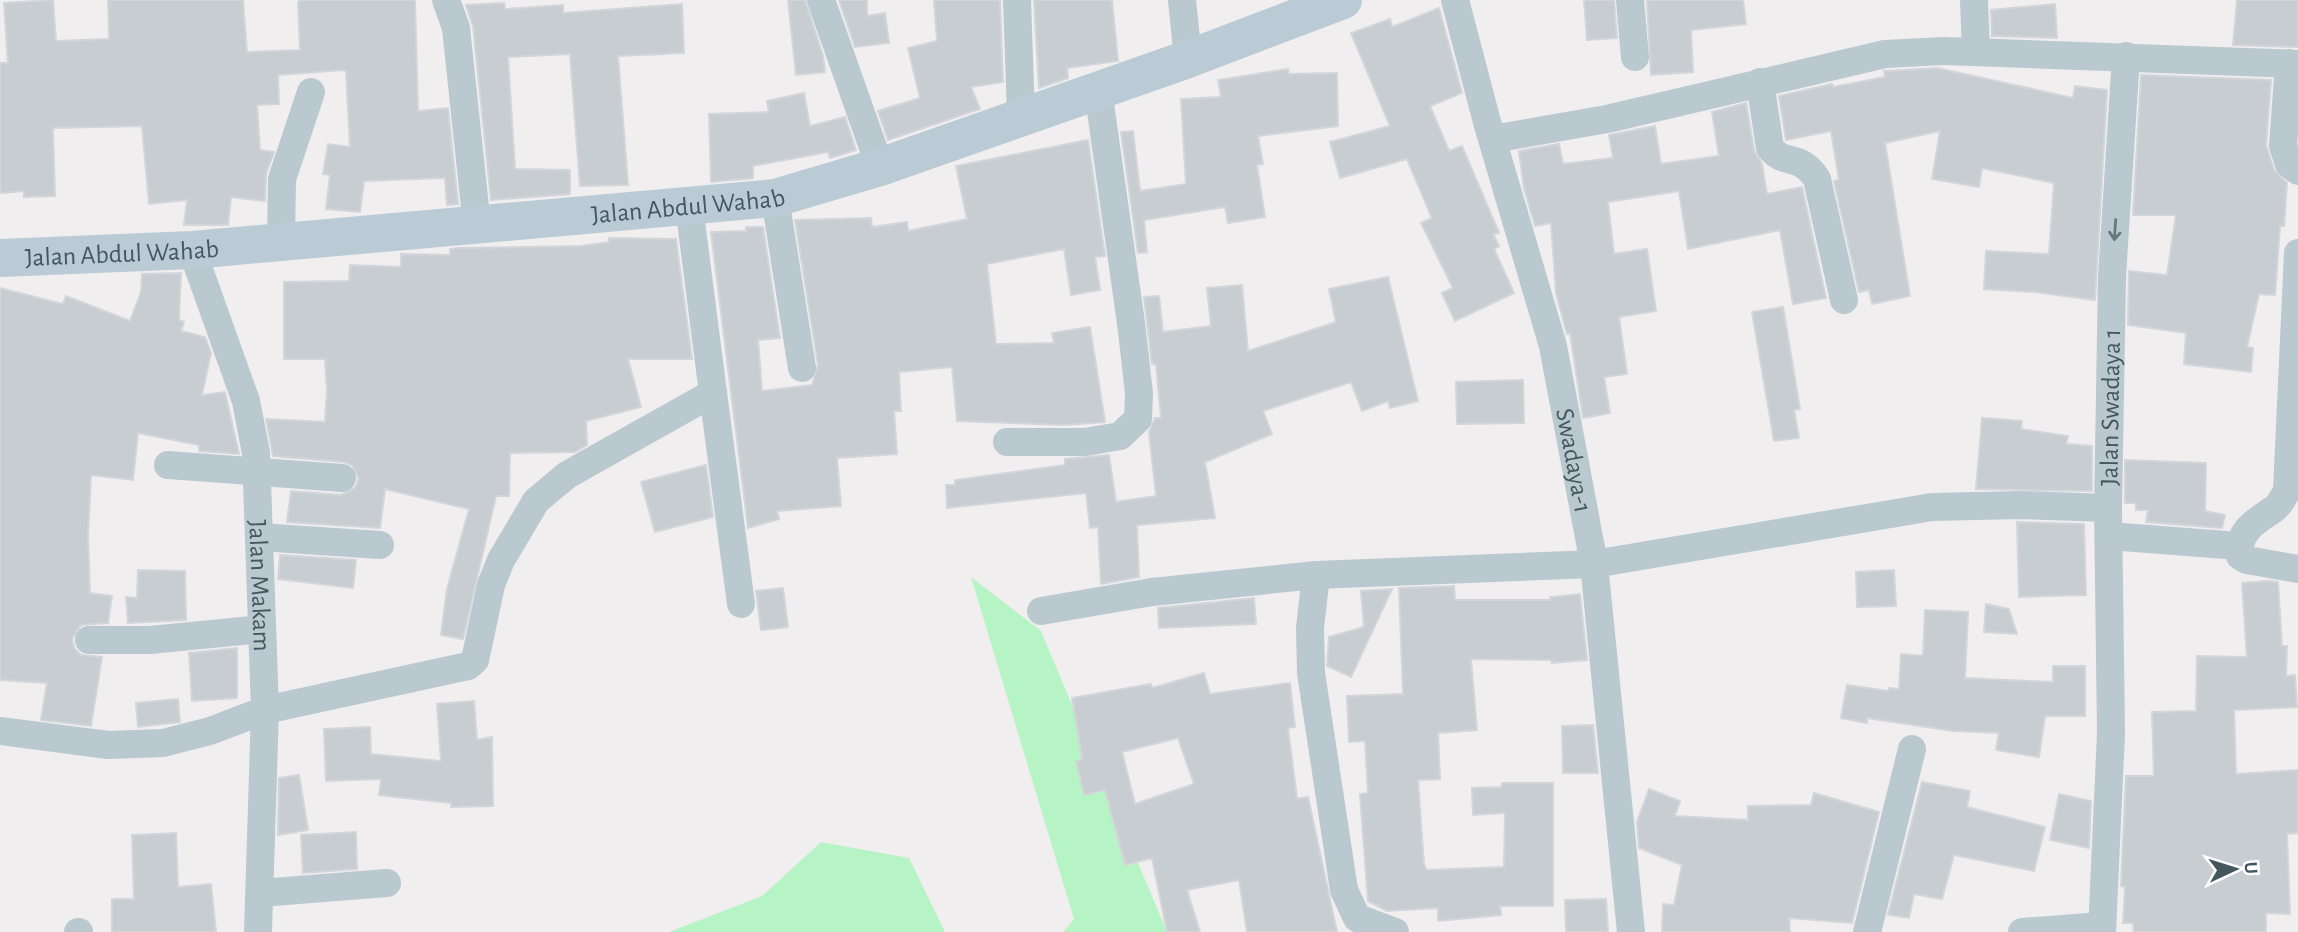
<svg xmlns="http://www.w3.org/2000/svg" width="2298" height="932" font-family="'Alegreya Sans',sans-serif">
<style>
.green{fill:#b7f4c5}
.building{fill:#c8cdd2;stroke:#d2d6db;stroke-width:2;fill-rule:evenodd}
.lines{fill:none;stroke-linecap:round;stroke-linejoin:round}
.street{stroke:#bac9cf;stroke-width:28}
.secondary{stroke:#bacbd5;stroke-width:38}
.oneway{stroke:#677880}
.labels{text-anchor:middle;stroke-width:5;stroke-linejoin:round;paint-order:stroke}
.street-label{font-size:26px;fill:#44565e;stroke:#fff}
</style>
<rect width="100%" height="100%" fill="#f1eeef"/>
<g class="green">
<polygon points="971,577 1041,631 1167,932 1063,932 1074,919"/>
<polygon points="821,842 909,858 945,932 669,932 762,896"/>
</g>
<g class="building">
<polygon points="53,0 56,41 109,39 108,0 243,0 247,52 300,50 298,2 301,0 415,0 418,111 448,108 458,204 447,205 445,178 364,181 360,212 326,209 330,175 323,174 328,144 350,147 346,71 343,70 278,75 279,104 257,105 260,150 274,152 266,174 265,201 231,197 228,225 184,225 187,200 149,204 142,126 53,128 55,196 24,197 24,191 0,193 0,63 8,63 4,3"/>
<polygon points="788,0 805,0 823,56 825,72 796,75"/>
<polygon points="839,0 867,0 867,16 885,13 889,43 855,47"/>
<polygon points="934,0 1000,0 1003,82 971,87 980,109 888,140 878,111 920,98 908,48 937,41"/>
<polygon points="1034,0 1112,0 1118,61 1067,68 1068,78 1039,88"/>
<polygon points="1584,0 1614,0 1617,38 1587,40"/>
<polygon points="1647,0 1743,0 1746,24 1691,30 1693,72 1651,75"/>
<polygon points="2237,0 2298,0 2298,47 2233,45"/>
<polygon points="504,3 505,9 563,5 563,13 682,4 684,53 618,56 628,185 580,186 570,54 508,57 515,169 570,170 570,194 491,200 473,26 466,5"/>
<polygon points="2055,4 2057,38 1992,36 1991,10"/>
<polygon points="1439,8 1462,93 1430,106 1449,151 1462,146 1499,233 1493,234 1499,246 1494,249 1514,293 1455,321 1442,293 1453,288 1421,223 1432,218 1407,159 1340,178 1330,142 1390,126 1351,33 1390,19 1392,27"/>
<polygon points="1937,68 2073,98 2075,86 2107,90 2095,300 2035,292 1984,289 1986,251 2049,254 2054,183 1982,168 1979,187 1932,179 1940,131 1885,143 1910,296 1872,304 1869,290 1859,292 1834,181 1839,180 1831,131 1786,140 1779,96 1832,84 1833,87 1885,77 1884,71 1887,71"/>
<polygon points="1288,69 1289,74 1337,73 1338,126 1258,136 1263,164 1257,165 1265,217 1228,223 1225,207 1144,220 1147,252 1138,253 1121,132 1133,131 1140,191 1186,184 1181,99 1221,97 1218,80"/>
<polygon points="2141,75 2271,80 2266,145 2274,170 2287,183 2284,226 2280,226 2275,295 2259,294 2247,347 2253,348 2251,372 2184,364 2186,333 2128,325 2129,271 2167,275 2176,215 2133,215"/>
<polygon points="804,93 810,126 845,117 856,150 830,158 828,152 753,166 753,178 711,182 709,114 769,112 767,101"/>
<polygon points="1746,103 1754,150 1762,164 1767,194 1802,187 1826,298 1793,304 1780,230 1688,249 1679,191 1608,202 1614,254 1647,249 1656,311 1619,317 1627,374 1604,377 1610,413 1583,418 1570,333 1567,334 1556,293 1551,223 1535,226 1524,188 1519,151 1559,144 1563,164 1613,158 1609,135 1655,126 1661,164 1719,156 1712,112"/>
<polygon points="1088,140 1105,256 1095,257 1100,290 1071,295 1064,249 987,264 996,344 1054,343 1052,333 1090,327 1105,422 1064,425 957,421 952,367 899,372 901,411 894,411 897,454 837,458 841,506 777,511 779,519 748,528 711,232 746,231 746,227 763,227 780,338 758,340 762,391 812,385 818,365 795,220 871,218 872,227 907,222 908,231 967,219 956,166"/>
<polygon points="609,238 676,239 692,359 628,359 641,407 586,421 587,445 575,452 510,453 509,496 496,496 463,639 441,635 447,589 469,509 385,489 380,528 287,522 291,491 341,495 355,488 359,479 352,465 344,462 273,456 266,419 325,422 327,391 325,359 284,359 284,282 349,281 350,265 401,267 401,254 450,255 450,249 457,248 581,246 609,242"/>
<polygon points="181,273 179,320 184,322 181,331 205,337 211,353 202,395 225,392 239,454 199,451 199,445 138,433 133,480 91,475 88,535 90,593 112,596 108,623 81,625 72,639 74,648 81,655 102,657 91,726 41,720 47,683 0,680 0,288 63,304 66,296 130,321 141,292 142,274"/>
<polygon points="1388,277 1418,401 1390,408 1388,401 1362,411 1351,382 1263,411 1272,434 1205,462 1215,518 1137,525 1139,577 1101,584 1098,527 1090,528 1086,493 947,508 946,485 955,485 955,480 1065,465 1065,459 1109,455 1116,502 1156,496 1149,432 1155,418 1161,418 1156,364 1152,364 1144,297 1159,296 1163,332 1211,326 1207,288 1242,285 1248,351 1336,322 1329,289"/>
<polygon points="1783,307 1800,409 1794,410 1799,438 1774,441 1752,312"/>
<polygon points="1523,380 1524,423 1457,424 1456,382"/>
<polygon points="1982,418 2022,421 2021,429 2068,436 2066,444 2092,446 2092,491 1976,489"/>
<polygon points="2125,460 2206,463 2205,511 2225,515 2222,528 2146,522 2148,510 2136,510 2136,503 2125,503"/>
<polygon points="706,465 713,517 655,532 641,482"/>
<polygon points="2017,522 2084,524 2086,595 2019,597"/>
<polygon points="280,555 356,560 353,588 278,579"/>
<polygon points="138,570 185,571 186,620 128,623 126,597 137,598"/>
<polygon points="1894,570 1896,606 1857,607 1856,572"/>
<polygon points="2270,581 2278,582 2282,646 2287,646 2286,676 2295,675 2297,707 2234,710 2236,774 2298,770 2298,833 2287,834 2290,914 2266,913 2266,932 2134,932 2133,923 2123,923 2125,887 2121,886 2126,776 2154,776 2152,712 2196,711 2197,656 2247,657 2242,583"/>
<polygon points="1454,586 1455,600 1551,600 1550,597 1580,594 1587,660 1552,663 1552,660 1471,659 1477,730 1438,733 1440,779 1418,780 1424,865 1427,870 1504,867 1505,813 1473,815 1472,788 1502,787 1502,783 1553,783 1553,906 1500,906 1501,915 1438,921 1438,908 1387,911 1368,901 1360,794 1368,793 1365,741 1349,742 1347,696 1403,694 1399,588"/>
<polygon points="783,588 788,627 761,630 756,591"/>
<polygon points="1392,589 1351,677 1327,666 1329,637 1364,627 1361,591"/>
<polygon points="1254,598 1256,624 1159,628 1158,608"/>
<polygon points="1986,604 2009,609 2017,634 1984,632"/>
<polygon points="1925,610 1968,612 1965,678 2053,682 2053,666 2085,666 2085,716 2045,716 2039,757 1996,750 1999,733 1953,731 1867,718 1867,723 1841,718 1847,685 1888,691 1889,688 1899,689 1901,654 1923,656"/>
<polygon points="237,648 237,698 192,701 189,653"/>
<path d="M1204,673L1210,694L1290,683L1295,727L1288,728L1297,799L1308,797L1337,932H1247L1239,880L1187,890L1200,932H1167L1152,858L1125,865L1105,790L1084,795L1076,761L1082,759L1072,698L1151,684L1152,688ZM1178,738L1194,784L1135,804L1122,752Z"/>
<polygon points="178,699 180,722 138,727 136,703"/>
<polygon points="474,701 477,740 492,737 493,806 451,807 451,803 379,795 381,779 326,781 324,729 370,727 371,754 441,761 437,704"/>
<polygon points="1593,725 1598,773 1563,773 1562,726"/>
<polygon points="299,775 308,830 278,835 279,778"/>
<polygon points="1922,782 1970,791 1967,807 2045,827 2034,871 1954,855 1942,899 1914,894 1909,918 1888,915"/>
<polygon points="1649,789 1680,801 1675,816 1748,820 1748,806 1811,805 1814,793 1879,812 1852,923 1789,918 1790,932 1662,932 1663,904 1674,905 1682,865 1639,848 1637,822"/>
<polygon points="2059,794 2091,801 2089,848 2050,840"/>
<polygon points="356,832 357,869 303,873 301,835"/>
<polygon points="176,833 178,887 211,884 216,932 112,932 112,899 134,899 132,835"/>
<polygon points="1606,899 1608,932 1566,932 1565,900"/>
</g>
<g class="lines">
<g class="street">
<polyline points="446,0 456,28 477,226"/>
<polyline points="821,0 880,167"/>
<polyline points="1017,0 1021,116"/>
<polyline points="1182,0 1188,59"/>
<path id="s1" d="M1455,0L1487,122L1553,346L1594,564L1631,932"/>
<polyline points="1630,0 1635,57"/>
<polyline points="1974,0 1976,52"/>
<polyline points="2289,63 2283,146 2289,164 2298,171"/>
<path d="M1760,82L1770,148C1784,166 1801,153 1817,179L1844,300"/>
<polyline points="1493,139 1607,119 1885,54 1944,51 2298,64"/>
<polyline points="775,198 802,368"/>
<polyline points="281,242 282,179 311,92"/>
<path id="s2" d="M192,250L246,401L256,453L265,710L258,932"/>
<path d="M2298,253L2287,491C2283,497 2280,505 2274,509C2257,521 2237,530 2240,556L2247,560L2298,569"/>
<polyline points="713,393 741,604"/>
<polyline points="1007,442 1085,442 1120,436 1138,419 1139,393 1131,323 1098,90"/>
<polyline points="168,465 342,478"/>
<polyline points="2109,536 2239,546"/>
<polyline points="259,537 380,545"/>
<polyline points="1316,575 1310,628 1311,673 1344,890 1357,918 1395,932"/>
<polyline points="1041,611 1152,592 1316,575 1594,564 1932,507 2021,505 2108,508"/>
<polyline points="89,640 150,640 262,629"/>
<polyline points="0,731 108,745 163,743 210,731 265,710 468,666 475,660 491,585 501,560 536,501 567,475 713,393 689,206"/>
<polyline points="260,893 387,883"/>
<polyline points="78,932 79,932"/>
<polyline points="1867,932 1912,749"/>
<polyline points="2022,932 2102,926"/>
<path id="s3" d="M2102,932L2111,733L2108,508L2112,277L2126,56"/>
</g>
<path class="secondary" id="s4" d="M0,258L192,250L775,198L880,167L1188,59L1343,0"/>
</g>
<defs><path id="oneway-shaft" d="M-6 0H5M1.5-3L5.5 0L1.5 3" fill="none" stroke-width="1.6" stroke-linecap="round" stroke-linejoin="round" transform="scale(1.75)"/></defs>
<use class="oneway" href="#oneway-shaft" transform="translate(2115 230) rotate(94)"/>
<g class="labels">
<g class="street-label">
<text dy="9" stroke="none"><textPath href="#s4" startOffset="690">Jalan Abdul Wahab</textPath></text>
<text dy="9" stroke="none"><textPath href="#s4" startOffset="122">Jalan Abdul Wahab</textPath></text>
<text dy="9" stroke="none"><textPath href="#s3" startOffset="525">Jalan Swadaya 1</textPath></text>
<text dy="9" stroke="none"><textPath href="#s1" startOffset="476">Swadaya-1</textPath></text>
<text dy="9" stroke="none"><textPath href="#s2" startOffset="346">Jalan Makam</textPath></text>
</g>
</g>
<g transform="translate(2235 869) rotate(86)" stroke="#ffffff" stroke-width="5" paint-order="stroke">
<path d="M0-5L12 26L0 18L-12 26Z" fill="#44565e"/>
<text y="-10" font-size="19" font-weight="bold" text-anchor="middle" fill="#44565e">U</text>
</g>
</svg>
